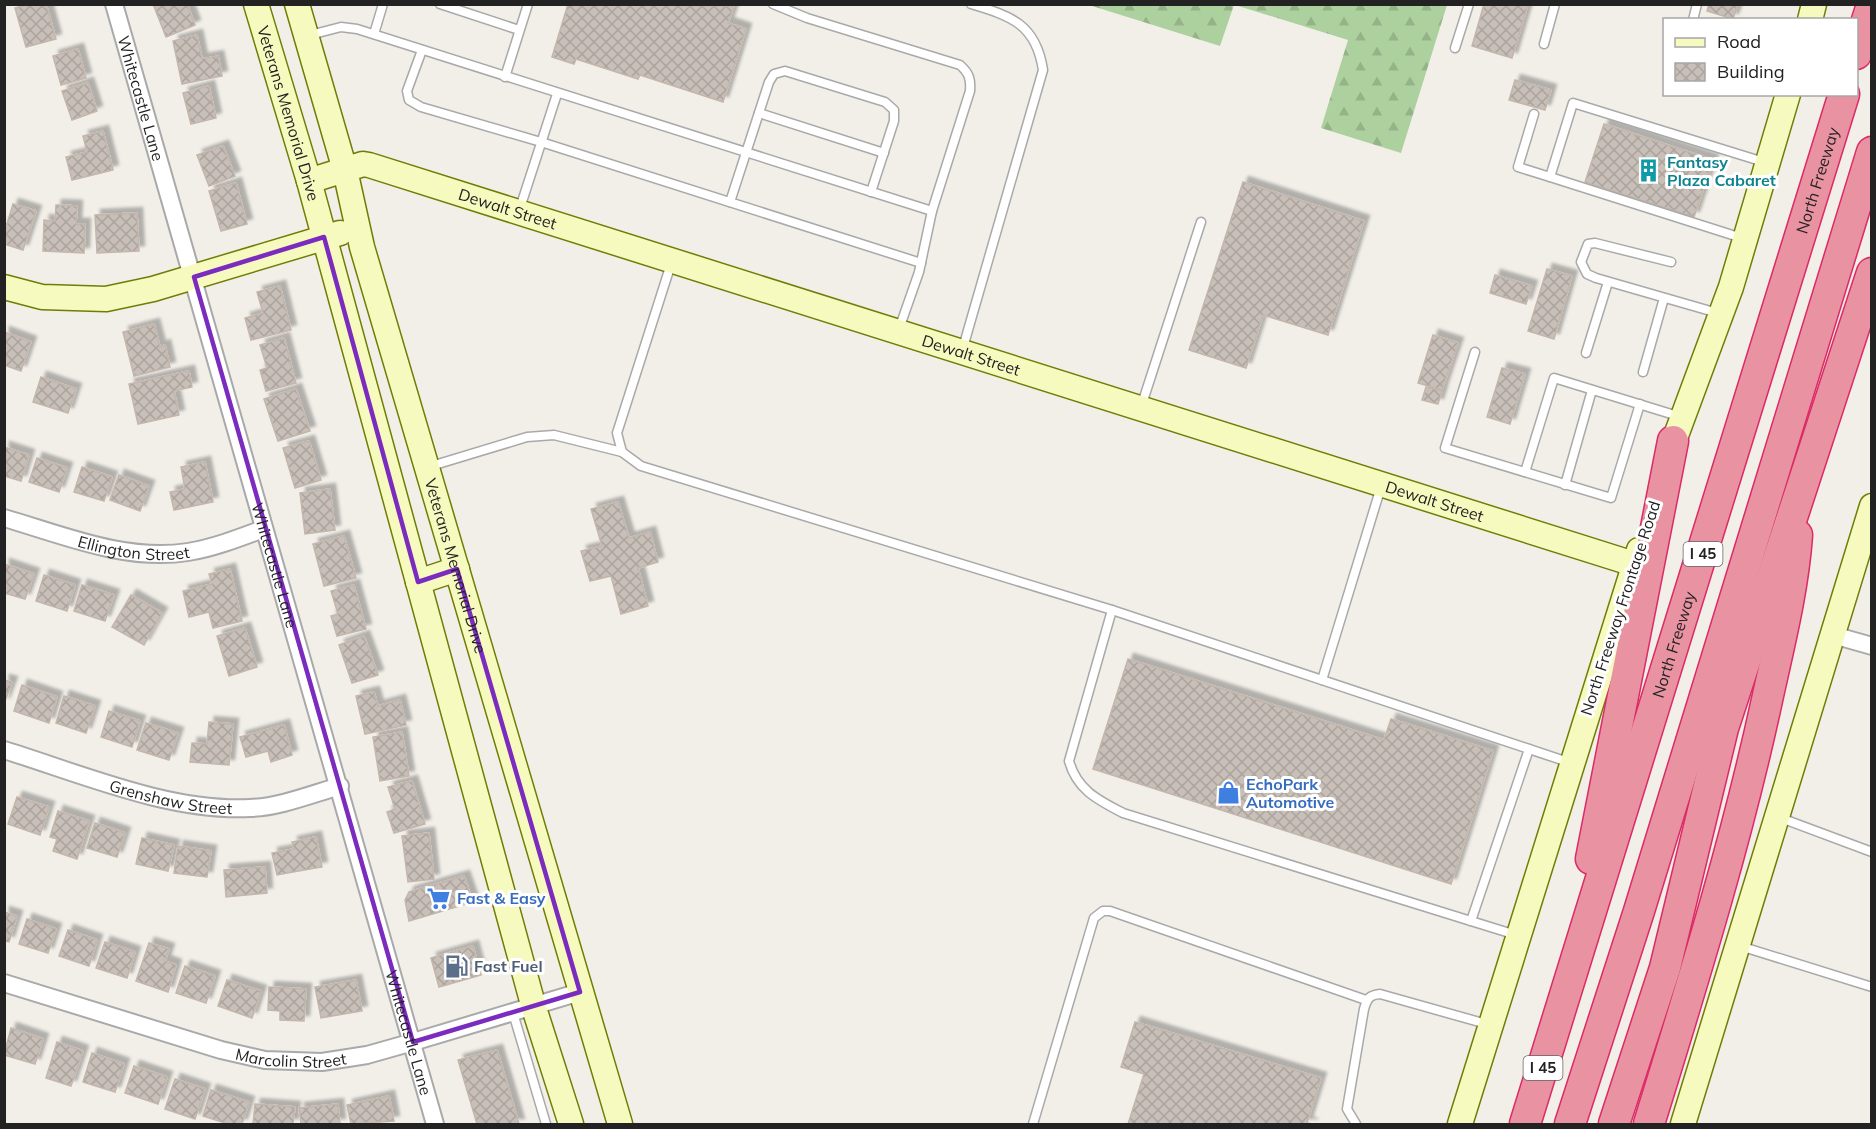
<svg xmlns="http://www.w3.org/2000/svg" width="1876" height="1129" font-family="Mulish,sans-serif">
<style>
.forest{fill:url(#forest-firs)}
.building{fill:url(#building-cross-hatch);stroke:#c4b6ab;stroke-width:1.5;filter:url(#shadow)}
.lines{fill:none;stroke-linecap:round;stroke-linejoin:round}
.lane-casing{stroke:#a9a9a9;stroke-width:11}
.street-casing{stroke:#a9a9a9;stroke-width:20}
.secondary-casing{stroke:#707d05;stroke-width:27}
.highway-casing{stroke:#dc2a67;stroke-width:33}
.lane{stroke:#fff;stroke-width:8}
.street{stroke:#fff;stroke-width:16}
.secondary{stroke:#f7fabf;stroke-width:24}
.highway{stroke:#e892a2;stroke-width:30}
.marked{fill:none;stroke:#7b2cbf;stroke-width:4.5;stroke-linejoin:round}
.labels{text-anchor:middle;stroke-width:6;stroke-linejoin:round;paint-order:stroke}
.shield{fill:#fff;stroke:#646464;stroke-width:1.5}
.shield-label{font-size:15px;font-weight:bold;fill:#222}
.street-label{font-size:16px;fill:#222;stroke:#fff}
.culture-label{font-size:16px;font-weight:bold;fill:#0d838f;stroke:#fff;text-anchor:start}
.shop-label{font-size:16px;font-weight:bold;fill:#366cbe;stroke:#fff;text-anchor:start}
.service-label{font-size:16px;font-weight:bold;fill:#4e5e75;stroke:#fff;text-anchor:start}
</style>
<defs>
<pattern id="forest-firs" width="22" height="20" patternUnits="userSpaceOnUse" patternTransform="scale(1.5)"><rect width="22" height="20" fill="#add19e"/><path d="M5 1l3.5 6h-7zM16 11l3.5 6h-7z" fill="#95b388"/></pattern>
<pattern id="building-cross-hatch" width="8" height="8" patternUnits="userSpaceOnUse" patternTransform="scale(1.5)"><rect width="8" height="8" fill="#c7bfb8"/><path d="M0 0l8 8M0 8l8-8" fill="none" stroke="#aba49e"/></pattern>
<filter id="shadow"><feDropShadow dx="5.5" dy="-5.5" stdDeviation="1.5" flood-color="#0004"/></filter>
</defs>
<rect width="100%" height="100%" fill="#f2efe9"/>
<g class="forest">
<polygon points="1089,5 1234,4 1234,5 1220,46"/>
<polygon points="1235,5 1447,5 1401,153 1321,128 1348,40"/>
</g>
<g class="building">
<polygon points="29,4 46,4 56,39 26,47 15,8"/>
<polygon points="153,4 187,4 195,25 166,37"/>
<polygon points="568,4 734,6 728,23 746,29 723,102 640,75 638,79 576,59 574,64 552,57"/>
<polygon points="1484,4 1528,4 1512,58 1472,46"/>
<polygon points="1709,4 1738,4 1733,19 1707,11"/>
<polygon points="197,35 202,59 218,56 222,76 182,84 173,41"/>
<polygon points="78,49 86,78 61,85 53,56"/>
<polygon points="1515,80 1551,90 1545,110 1509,100"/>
<polygon points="88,83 97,111 72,120 62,91"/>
<polygon points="209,86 216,118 191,124 183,93"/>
<polygon points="1604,124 1713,160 1694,217 1585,182"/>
<polygon points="103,131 113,170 72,180 66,157 87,152 83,136"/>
<polygon points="223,146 235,176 209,186 197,155"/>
<polygon points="1243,182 1364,221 1328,335 1263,315 1246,368 1189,350"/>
<polygon points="236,183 247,224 221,231 209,191"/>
<polygon points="13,204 36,211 23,250 4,244 4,223 7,224"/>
<polygon points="56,205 77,206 76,224 85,224 84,253 43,251 44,220 55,221"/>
<polygon points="137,213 139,251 97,253 95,215"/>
<polygon points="1547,269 1572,276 1554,339 1528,331"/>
<polygon points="1495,275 1532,286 1526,304 1490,293"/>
<polygon points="280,286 291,330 251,340 245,318 263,313 257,292"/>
<polygon points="154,324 160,347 165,345 170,367 134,376 123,332"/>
<polygon points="4,332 31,342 21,371 4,365"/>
<polygon points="1433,335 1458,343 1442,390 1418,383"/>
<polygon points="284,338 296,383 266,391 260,370 267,368 260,345"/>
<polygon points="1502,368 1525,374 1510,424 1487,417"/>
<polygon points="189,371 192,387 174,391 179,415 138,424 129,384"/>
<polygon points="41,377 76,389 68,413 33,402"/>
<polygon points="1426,387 1442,391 1438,404 1422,400"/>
<polygon points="296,389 310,431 278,441 264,399"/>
<polygon points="309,441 321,480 295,488 283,448"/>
<polygon points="4,447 29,455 21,481 4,476"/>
<polygon points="37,458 67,468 59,492 29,482"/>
<polygon points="205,462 213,502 174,510 170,492 185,489 181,467"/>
<polygon points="82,467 112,477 104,501 74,492"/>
<polygon points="119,475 149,486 140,511 110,500"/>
<polygon points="330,489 335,530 305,534 300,493"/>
<polygon points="618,502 629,538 650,532 658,562 638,568 648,606 621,614 611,576 590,581 581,551 602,546 591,509"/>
<polygon points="344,536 356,578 324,586 313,544"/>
<polygon points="4,564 34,574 25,599 4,593"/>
<polygon points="230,569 242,621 213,628 209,612 189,617 183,591 212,584 209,574"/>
<polygon points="44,575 75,585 67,611 36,601"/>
<polygon points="82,585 114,595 105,621 74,611"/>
<polygon points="354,585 366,629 337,636 331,616 338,614 331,591"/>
<polygon points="131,595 162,613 144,645 112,627"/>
<polygon points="245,628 257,667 229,676 217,636"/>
<polygon points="364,636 378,675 352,683 339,645"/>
<polygon points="1128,659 1384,740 1391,719 1493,751 1451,884 1093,769"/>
<polygon points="4,680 12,682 4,704"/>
<polygon points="22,685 57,697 49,723 14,711"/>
<polygon points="374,692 378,706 400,700 406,725 365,734 356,696"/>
<polygon points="64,696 95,706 86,733 56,723"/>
<polygon points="109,711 140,721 132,747 101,737"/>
<polygon points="209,722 233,724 229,765 190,762 192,743 207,744"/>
<polygon points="146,723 178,733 169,760 137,750"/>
<polygon points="284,725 292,755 271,762 268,751 246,757 240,737"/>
<polygon points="402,732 409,776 380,781 373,737"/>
<polygon points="412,781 425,824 394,833 387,812 395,809 388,787"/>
<polygon points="17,797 49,807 40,835 8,824"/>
<polygon points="58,811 89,821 77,859 53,851 57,839 50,837"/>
<polygon points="95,823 125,833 117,857 87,848"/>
<polygon points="429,833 434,879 408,882 402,836"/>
<polygon points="316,837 322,867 277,875 272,853 294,849 292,842"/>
<polygon points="142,838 174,845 168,871 136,864"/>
<polygon points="178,846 211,851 207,877 174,873"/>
<polygon points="265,867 267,893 226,897 224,870"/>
<polygon points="464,876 473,902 409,921 405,900 409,892"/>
<polygon points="4,912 17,916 9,942 4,941"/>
<polygon points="27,919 56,929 48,953 19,944"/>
<polygon points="68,930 97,940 89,966 59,956"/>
<polygon points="105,942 135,952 127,978 96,968"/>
<polygon points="149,943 169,949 165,961 176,965 168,992 136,981"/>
<polygon points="473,946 481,975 439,987 431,958"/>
<polygon points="185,966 215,976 206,1003 176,993"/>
<polygon points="227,980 261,991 252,1018 218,1006"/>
<polygon points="356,980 362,1011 321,1018 315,987"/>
<polygon points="269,987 306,989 304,1021 280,1020 280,1011 268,1010"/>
<polygon points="1135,1022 1321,1078 1307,1123 1313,1124 1128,1124 1144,1074 1121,1067"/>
<polygon points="11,1028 43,1039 35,1064 4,1055"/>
<polygon points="57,1042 83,1051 71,1086 46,1078"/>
<polygon points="497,1050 519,1124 477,1124 458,1060"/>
<polygon points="92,1053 124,1064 115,1092 83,1082"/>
<polygon points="134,1066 167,1077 158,1104 125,1093"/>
<polygon points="175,1079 205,1089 195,1119 165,1109"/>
<polygon points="211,1090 249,1102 242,1124 228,1124 203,1116"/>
<polygon points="389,1096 394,1121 351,1124 347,1105"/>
<polygon points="255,1104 295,1107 293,1124 253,1124"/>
<polygon points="338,1104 340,1124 301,1124 299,1108"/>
</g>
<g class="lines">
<defs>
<g id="lane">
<polyline points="440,4 519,30"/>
<path d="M773,4L807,18L960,65C969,73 971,79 970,91L932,211L919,272L899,329"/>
<polyline points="1693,20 1697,4"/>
<polyline points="374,34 383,4"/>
<polyline points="310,35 341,27 357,29 932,211"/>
<polyline points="1544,44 1555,4"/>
<polyline points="1455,48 1469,4"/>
<polyline points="422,50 407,91 409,100 421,107 541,142 921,263"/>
<polyline points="505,77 528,4"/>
<polyline points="759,113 884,153"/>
<polyline points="1534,114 1518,167 1550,177"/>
<polyline points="730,202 769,82 774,74 785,71 885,102 894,110 894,121 871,192"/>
<polyline points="519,211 557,94"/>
<polyline points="1745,239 1550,177 1573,103 1767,163"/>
<polyline points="1671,262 1595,243 1588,244 1581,262 1587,274 1596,278 1721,314"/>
<polyline points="671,264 617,433 622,452 641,466 1112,610 1571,763"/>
<path d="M962,351L1043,70C1036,24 1011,16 971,4"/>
<polyline points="1475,352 1445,448 1611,498 1640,404"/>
<polyline points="1586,353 1608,282"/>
<polyline points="1643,372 1664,298"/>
<polyline points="1141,407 1201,222"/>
<polyline points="428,467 527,437 554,435 622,452"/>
<polyline points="1525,472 1554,378 1681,417"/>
<polyline points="1565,485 1592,390"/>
<path d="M1112,610L1069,761C1077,790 1098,800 1123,813L1516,935"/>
<polyline points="1322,680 1381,487"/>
<polyline points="1778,817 1872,852"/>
<polyline points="1471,921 1529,749"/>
<polyline points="1740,946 1872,987"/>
<polyline points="513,1013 546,1124"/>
<polyline points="1033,1124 1094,918 1103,911 1110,911 1366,1000"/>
<path d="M1356,1124L1347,1109L1364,1009C1367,999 1369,995 1380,994L1490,1025"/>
</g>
<g id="street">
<path id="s1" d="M114,4L435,1124"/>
<path id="s2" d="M4,518C63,535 126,562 188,552C213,548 239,538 263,529"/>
<polyline points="1833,635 1872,646"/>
<path id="s3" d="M4,750C82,774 169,812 250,808C280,807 312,794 340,786"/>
<path id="s4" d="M4,983L221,1050L265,1060L322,1062L367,1055L413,1042L580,992"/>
</g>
<g id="secondary">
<path id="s5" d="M256,4L309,181L534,1008L571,1124"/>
<path id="s6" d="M297,4L345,170L362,247L620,1124"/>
<polyline points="1810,20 1814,4"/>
<path id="s7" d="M309,181L363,164L369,165L1634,564"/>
<polyline points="4,287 42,297 106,299 153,289 340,233"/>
<polyline points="1668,457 1731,287 1788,94"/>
<polyline points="418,582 457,569"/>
<polyline points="1460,1124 1639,550"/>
<polyline points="1683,1124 1872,506"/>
</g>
<g id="highway">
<polyline points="1856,54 1872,5"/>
<polyline points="1591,859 1673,441"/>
<path id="s8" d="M1525,1124L1844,94"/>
<polyline points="1570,1124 1639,911 1872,152"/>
<polyline points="1614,1124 1665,968 1723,728 1872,273"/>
<path d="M1649,1124C1692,984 1736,844 1767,700C1779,645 1793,591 1797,535"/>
</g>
</defs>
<use href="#lane" class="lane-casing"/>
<use href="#street" class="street-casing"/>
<use href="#secondary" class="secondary-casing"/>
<use href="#highway" class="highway-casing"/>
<use href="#lane" class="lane"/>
<use href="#street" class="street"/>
<use href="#secondary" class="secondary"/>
<use href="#highway" class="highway"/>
</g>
<path class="marked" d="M324,237L418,582L457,569L580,992L413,1042L194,277Z"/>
<defs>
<symbol id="building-bare" viewBox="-9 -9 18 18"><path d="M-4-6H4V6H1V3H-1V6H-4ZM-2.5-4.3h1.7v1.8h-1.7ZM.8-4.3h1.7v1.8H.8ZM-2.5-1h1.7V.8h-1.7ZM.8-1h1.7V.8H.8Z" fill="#0f9aa8" stroke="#fff" stroke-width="2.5" paint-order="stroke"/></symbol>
<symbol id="shop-bare" viewBox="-9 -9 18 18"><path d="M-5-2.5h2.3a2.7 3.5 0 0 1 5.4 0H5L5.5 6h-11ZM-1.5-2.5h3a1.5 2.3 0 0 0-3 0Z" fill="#3f7fe0" stroke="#fff" stroke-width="2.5" paint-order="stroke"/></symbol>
<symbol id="supermarket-bare" viewBox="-9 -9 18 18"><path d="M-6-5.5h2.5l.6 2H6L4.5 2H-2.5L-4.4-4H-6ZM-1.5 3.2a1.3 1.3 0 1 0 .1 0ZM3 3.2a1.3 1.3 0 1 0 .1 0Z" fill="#3f7fe0" stroke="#fff" stroke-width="2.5" paint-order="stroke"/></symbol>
<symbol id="fuel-bare" viewBox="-9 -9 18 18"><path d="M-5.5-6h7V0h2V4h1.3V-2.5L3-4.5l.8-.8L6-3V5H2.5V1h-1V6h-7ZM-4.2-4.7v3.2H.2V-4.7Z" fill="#5c6f8a" stroke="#fff" stroke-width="2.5" paint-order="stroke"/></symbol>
</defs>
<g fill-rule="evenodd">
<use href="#building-bare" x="1632" y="154" width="33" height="33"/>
<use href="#shop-bare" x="1212" y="776" width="33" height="33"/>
<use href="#supermarket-bare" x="422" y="882" width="33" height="33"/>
<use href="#fuel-bare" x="440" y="950" width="33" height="33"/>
</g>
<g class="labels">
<g class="shield">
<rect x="1683.5" y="542" width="39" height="24" rx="4.5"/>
<rect x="1523.5" y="1056" width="39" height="24" rx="4.5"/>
</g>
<g class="shield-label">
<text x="1703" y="559">I 45</text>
<text x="1543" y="1073">I 45</text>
</g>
<g class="street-label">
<text dy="6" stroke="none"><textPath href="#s1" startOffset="98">Whitecastle Lane</textPath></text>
<text dy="6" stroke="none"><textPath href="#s5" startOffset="114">Veterans Memorial Drive</textPath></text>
<text dy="6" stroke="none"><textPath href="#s8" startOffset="988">North Freeway</textPath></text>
<text dy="6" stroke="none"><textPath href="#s7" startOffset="208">Dewalt Street</textPath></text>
<text dy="6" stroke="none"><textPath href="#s7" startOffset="694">Dewalt Street</textPath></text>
<text dy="6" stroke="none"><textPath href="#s7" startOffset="1180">Dewalt Street</textPath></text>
<text dy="6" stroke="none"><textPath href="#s2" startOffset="134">Ellington Street</textPath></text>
<text dy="6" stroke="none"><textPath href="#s1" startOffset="584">Whitecastle Lane</textPath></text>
<text dy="6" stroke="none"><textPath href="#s6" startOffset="584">Veterans Memorial Drive</textPath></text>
<text transform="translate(1620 608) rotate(-72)" y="6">North Freeway Frontage Road</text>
<text dy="6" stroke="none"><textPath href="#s8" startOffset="502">North Freeway</textPath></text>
<text dy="6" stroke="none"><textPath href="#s3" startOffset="174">Grenshaw Street</textPath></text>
<text dy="6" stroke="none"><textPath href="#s1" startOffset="1070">Whitecastle Lane</textPath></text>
<text dy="6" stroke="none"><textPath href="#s4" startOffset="298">Marcolin Street</textPath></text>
</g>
<g class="culture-label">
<text x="1667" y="168">Fantasy<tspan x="1667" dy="18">Plaza Cabaret</tspan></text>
</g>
<g class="shop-label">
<text x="1246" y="790">EchoPark<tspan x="1246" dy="18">Automotive</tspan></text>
<text x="457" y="904">Fast &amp; Easy</text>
</g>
<g class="service-label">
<text x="474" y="972">Fast Fuel</text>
</g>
</g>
<rect width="1876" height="1129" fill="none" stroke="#222222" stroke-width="12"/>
<rect x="1663" y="18" width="195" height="78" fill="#ffffff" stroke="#a7a7a7" stroke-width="1.5"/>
<rect x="1675" y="38" width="30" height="9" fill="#f7fabf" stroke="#a7a7a7" stroke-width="1.5"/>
<text x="1717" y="48" font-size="18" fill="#222222">Road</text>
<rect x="1675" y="63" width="30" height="18" fill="url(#building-cross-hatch)" stroke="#a7a7a7" stroke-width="1.5"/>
<text x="1717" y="78" font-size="18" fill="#222222">Building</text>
</svg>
